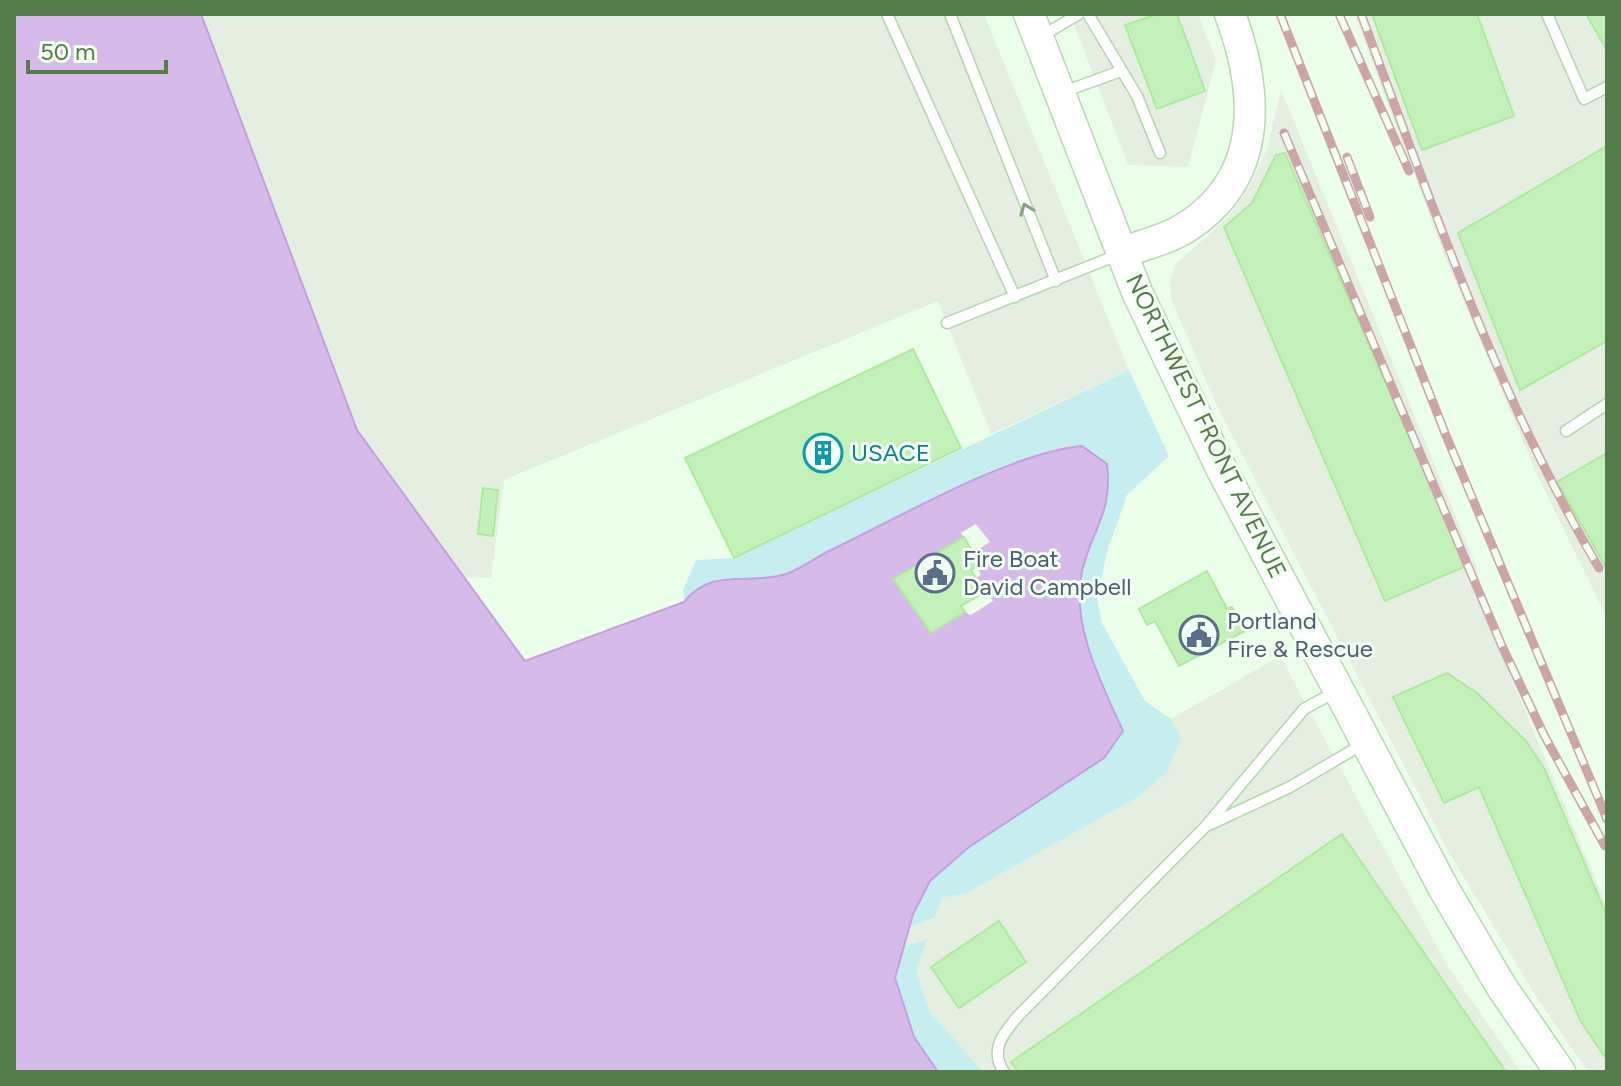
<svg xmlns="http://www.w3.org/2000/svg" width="1621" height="1086" font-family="Figtree,sans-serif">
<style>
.industrial{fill:#e4efe2}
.green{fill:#c6eeee}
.water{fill:#d6bbea;stroke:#c3a1dd;stroke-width:2}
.pier{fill:#eafeea}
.building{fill:#c4f1ba;stroke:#adea9d;stroke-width:2}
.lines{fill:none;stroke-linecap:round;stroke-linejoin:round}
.lane-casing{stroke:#b5d5b0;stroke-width:13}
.secondary-casing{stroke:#b6dab0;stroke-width:33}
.lane{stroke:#fff;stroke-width:10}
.secondary{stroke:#fff;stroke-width:30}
.rail-casing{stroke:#cba5a7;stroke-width:9}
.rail{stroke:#f2fff2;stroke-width:6;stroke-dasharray:18;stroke-linecap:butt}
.oneway{stroke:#88a380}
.labels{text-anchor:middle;stroke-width:6;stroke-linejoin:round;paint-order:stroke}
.street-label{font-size:24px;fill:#557c4a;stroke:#f2fff2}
.culture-label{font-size:24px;fill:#0d838f;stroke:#f2fff2;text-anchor:start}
.service-label{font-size:24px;fill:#4e5e75;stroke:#f2fff2;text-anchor:start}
</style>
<rect width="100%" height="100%" fill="#eafeea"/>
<g class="industrial">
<polygon points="104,14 984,14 1129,370 991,434 938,301 504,480 491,578 464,577 525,661 684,602 396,774"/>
<polygon points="1070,14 1198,14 1216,60 1188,167 1128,165"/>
<polygon points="1354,14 1607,14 1607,618 1535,470 1446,259"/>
<polygon points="1281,90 1476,566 1489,624 1607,907 1607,1072 1588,1072 1535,995 1450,854 1217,406 1171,299 1170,279 1176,264 1229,216 1250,186 1267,149"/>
<polygon points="1280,656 1447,965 1521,1072 982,1072 929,1011 916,970 926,939 851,965 844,950 933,919 942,898 967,893 1138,797 1181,738 1171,719"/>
</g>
<polygon class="green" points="1129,370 1169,456 1127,495 1107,552 1097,599 1102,623 1145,701 1171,719 1181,738 1167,772 1138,797 967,893 942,898 934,918 910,927 905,946 927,939 916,970 929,1011 983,1072 876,1072 895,552 684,602 683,590 696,560 734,558"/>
<path class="water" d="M14,14H201L357,430L525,661L684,602C713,566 749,586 786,574C800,569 815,558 829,551C898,518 1009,453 1082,446L1107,464C1113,513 1092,529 1082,571C1070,623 1102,685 1123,731L1104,758L969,847L930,881L913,914L895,978L914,1037L938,1072H14Z"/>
<g class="pier">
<polygon points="976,524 990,542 973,553 961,533"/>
<polygon points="977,567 981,575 976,578 993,601 971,615 965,612 953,592 942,588"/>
</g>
<g class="building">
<polygon points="1158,14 1177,14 1205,91 1157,109 1125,25"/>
<polygon points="1372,14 1477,14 1514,116 1422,150"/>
<polygon points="1586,14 1607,14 1607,50"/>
<polygon points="1607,146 1607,341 1520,390 1458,233"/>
<polygon points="1285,153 1466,566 1385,601 1224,227 1252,203 1276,155"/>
<polygon points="913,349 961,448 734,558 685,458"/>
<polygon points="1607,453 1607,569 1557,482"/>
<polygon points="483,488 498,490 493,536 478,534"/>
<polygon points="964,537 980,565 971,570 985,592 961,606 965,612 931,633 893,579"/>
<polygon points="1207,571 1227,609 1232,607 1245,631 1179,666 1155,621 1147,625 1139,609"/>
<polygon points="1447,673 1477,693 1526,741 1544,768 1607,916 1607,1060 1580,1020 1479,787 1444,803 1393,697"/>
<polygon points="1342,834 1506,1072 1018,1072 1011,1062"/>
<polygon points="999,921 1026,962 959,1008 931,967"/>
</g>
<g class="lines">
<defs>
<g id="lane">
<polyline points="887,14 1015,297"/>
<polyline points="950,14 1056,281"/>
<polyline points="1088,14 1137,96 1160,153"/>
<polyline points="1547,14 1584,99 1607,87"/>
<polyline points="1040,37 1079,14"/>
<polyline points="1063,92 1121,71"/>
<polyline points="947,323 1120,254"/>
<polyline points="1566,431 1607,404"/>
<polyline points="1211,824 1290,787 1363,744"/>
<path d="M1004,1072C989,1050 1003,1034 1018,1016L1206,826L1304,709L1337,691"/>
</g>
<g id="secondary">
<polyline points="1029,14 1137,292 1222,470 1444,889 1501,986 1560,1072"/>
<path d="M1121,253C1142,245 1166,240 1185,228C1265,178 1259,92 1230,14"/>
</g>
</defs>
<use href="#lane" class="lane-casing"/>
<use href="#secondary" class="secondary-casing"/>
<use href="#lane" class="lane"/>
<use href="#secondary" class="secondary"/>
<defs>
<g id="rail">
<polyline points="1280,14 1445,433 1607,819"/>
<polyline points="1339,14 1409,171"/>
<path d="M1361,14C1431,202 1497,395 1599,568"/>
<polyline points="1284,133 1502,646 1544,735 1605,846"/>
<polyline points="1347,157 1370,217"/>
</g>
</defs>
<use href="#rail" class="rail-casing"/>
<use href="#rail" class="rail"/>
</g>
<defs><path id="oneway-chevron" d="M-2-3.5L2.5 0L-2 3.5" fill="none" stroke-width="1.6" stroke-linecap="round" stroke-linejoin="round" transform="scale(2)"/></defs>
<use class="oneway" href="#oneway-chevron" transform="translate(1026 209) rotate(-111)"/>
<defs>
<symbol id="building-ring" viewBox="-11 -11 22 22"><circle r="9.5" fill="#f2fff2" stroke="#0f9aa8" stroke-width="1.5"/><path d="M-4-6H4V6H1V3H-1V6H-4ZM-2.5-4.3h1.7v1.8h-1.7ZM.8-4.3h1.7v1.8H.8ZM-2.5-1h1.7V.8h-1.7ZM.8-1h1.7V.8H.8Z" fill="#0f9aa8"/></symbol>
<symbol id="civic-ring" viewBox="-11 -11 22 22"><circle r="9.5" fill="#f2fff2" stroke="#5c6f8a" stroke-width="1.5"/><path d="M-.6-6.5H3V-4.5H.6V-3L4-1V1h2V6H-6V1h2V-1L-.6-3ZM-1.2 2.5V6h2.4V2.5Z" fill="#5c6f8a"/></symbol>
</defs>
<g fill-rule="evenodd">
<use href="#building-ring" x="801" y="431" width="44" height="44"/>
<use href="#civic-ring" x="913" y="551" width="44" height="44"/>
<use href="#civic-ring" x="1177" y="613" width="44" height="44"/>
</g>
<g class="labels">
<g class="street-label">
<text transform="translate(1206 426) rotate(64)" y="8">NORTHWEST FRONT AVENUE</text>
</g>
<g class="culture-label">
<text x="851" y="461">USACE</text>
</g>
<g class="service-label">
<text x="963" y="567">Fire Boat<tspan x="963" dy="28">David Campbell</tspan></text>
<text x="1227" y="629">Portland<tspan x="1227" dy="28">Fire &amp; Rescue</tspan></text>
</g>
</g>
<rect width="1621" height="1086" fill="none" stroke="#557c4a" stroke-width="32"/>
<path d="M28 60v12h138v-12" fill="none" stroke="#557c4a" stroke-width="4"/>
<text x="40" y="60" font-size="24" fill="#557c4a" stroke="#f2fff2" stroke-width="6" paint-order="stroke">50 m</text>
</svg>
